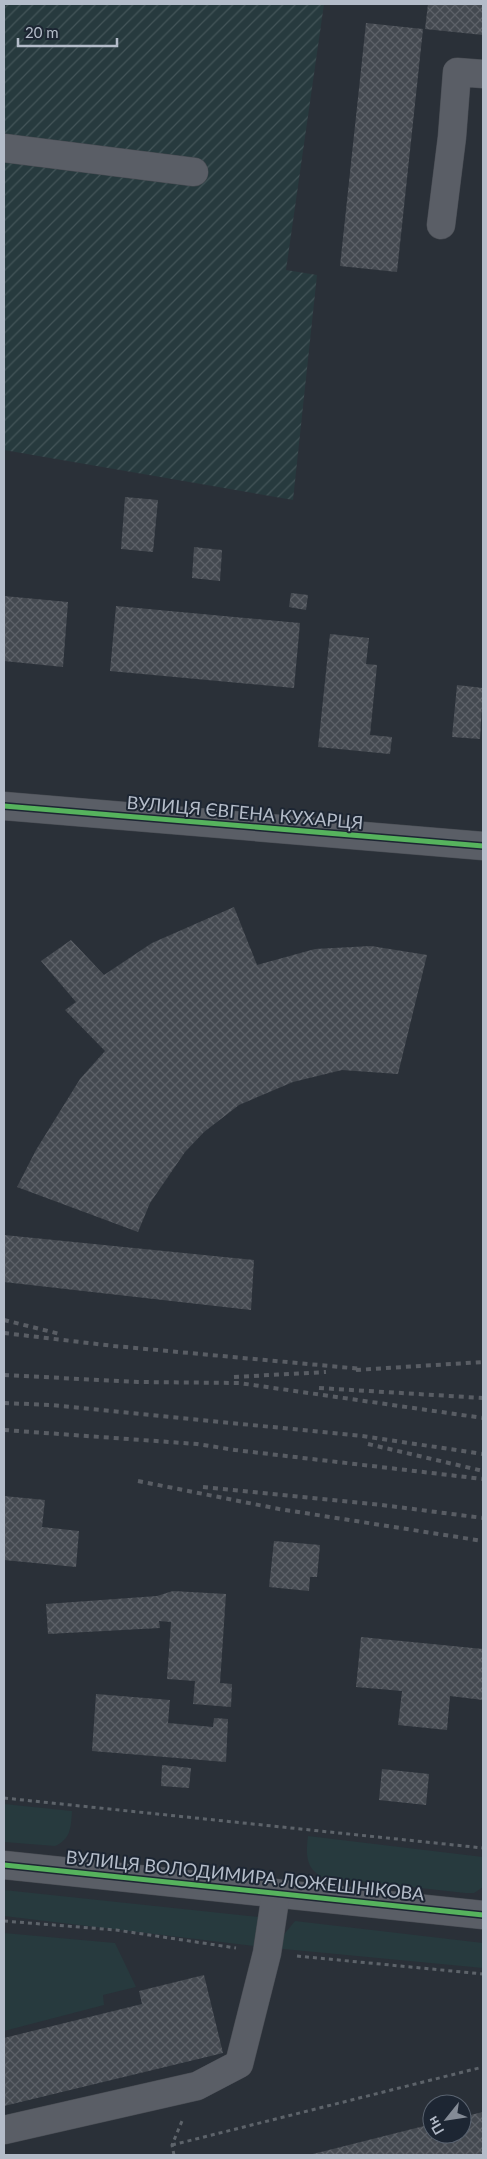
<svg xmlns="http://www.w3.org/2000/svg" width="487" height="2159" font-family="Lato,sans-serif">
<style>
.grass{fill:#273a3e}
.garden{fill:url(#garden-furrows)}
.building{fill:url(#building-cross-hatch)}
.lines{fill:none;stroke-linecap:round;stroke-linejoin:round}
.minor-casing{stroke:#484c53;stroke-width:29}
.path{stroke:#5d636a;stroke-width:3;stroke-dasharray:4 4;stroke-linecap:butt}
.minor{stroke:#5a5e66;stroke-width:28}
.rail{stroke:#595d64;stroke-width:4;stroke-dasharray:5 5;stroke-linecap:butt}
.cycleway-casing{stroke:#1d2633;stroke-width:8}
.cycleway{stroke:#56b35d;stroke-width:5}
.labels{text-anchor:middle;stroke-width:4;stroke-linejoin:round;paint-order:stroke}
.street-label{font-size:18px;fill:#b4bcc9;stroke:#1d2633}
</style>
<defs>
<pattern id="garden-furrows" width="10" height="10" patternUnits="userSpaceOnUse" patternTransform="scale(1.25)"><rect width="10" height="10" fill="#273a3e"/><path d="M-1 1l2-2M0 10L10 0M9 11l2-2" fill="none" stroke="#445559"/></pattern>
<pattern id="building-cross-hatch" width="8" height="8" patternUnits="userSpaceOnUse" patternTransform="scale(1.25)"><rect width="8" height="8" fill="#444950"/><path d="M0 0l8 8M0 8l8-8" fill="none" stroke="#5d6168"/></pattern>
</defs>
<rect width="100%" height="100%" fill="#2a3038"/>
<g class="grass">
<path d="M4,1804L72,1811C71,1827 71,1839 55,1846L4,1842Z"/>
<path d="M308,1836L483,1857V1887L474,1893H465L322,1877C305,1868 306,1853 308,1836Z"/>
<polygon points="4,1890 259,1917 254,1946 4,1916"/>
<polygon points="295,1921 483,1943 483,1968 273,1948"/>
<polygon points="4,1933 115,1943 136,1987 103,1995 104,2005 4,2031"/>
</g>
<polygon class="garden" points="4,4 324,4 286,270 317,275 293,500 4,450"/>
<g class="building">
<polygon points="428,4 483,4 483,35 425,29"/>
<polygon points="366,23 423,29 397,272 340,266"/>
<polygon points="125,497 158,500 153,552 121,549"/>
<polygon points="194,547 222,550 220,581 192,578"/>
<polygon points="291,593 308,595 306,610 289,607"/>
<polygon points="4,596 68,602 63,667 4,661"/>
<polygon points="116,606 300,623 294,688 110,671"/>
<polygon points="330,634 369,638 366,664 377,665 370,735 392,737 390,754 318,747"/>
<polygon points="457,685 483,688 480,739 452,737"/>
<polygon points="234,907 257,965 315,949 371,946 427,955 398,1074 342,1070 293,1082 239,1105 204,1132 185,1152 150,1203 138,1232 17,1187 36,1150 80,1079 105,1051 65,1010 76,1002 41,961 71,940 104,975 152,943"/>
<polygon points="4,1235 254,1260 251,1310 4,1282"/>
<polygon points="4,1496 45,1500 42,1527 79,1531 76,1567 4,1560"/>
<polygon points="274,1541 320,1545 317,1577 310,1577 309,1591 269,1587"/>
<polygon points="173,1591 226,1594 220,1683 232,1684 231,1707 193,1704 195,1681 167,1679 171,1622 159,1621 160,1628 48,1634 46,1604 157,1596"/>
<polygon points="361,1637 483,1649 483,1700 450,1696 447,1730 398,1725 402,1691 356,1687"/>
<polygon points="96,1694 170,1700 168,1723 213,1727 214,1718 228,1719 226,1762 92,1751"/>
<polygon points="162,1765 191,1768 189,1788 161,1786"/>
<polygon points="382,1769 429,1774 426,1805 379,1800"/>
<polygon points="204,1975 223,2053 4,2106 4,2038 142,2004 139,1991"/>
<polygon points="483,2112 483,2155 309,2155 432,2124 432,2134 462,2134 462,2117"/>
</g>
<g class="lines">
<defs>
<g id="minor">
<polyline points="4,148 194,172"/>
<polyline points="441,225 452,137 457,72 483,74"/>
<polyline points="4,806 483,846"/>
<polyline points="4,1865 483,1915"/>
<polyline points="4,2130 197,2086 239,2064 267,1953 276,1893"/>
</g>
</defs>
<use href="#minor" class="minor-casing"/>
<g class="path">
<polyline points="4,1798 483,1848"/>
<polyline points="4,1921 116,1930 236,1948"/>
<polyline points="297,1956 483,1974"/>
<polyline points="172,2145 483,2067"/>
<polyline points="174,2155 172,2145 182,2121"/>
</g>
<use href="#minor" class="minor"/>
<g class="rail">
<polyline points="4,1320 60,1334"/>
<polyline points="4,1333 114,1346 362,1369"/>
<polyline points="356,1370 483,1362"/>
<polyline points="4,1375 138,1382 239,1383 483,1418"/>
<polyline points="234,1377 326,1372"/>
<polyline points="319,1388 483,1398"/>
<polyline points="4,1403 51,1405 362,1436 483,1454"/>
<polyline points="4,1430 197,1444 235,1450 483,1479"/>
<polyline points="368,1444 483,1471"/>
<polyline points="138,1481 279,1509 483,1541"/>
<polyline points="203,1487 382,1505 483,1518"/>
</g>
<defs>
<g id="cycleway">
<polyline points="4,806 483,846"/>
<polyline points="4,1865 483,1915"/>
</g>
</defs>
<use href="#cycleway" class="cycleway-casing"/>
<use href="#cycleway" class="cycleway"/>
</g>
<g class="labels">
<g class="street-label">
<text transform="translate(245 813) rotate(5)" y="6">ВУЛИЦЯ ЄВГЕНА КУХАРЦЯ</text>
<text transform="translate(245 1876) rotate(6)" y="6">ВУЛИЦЯ ВОЛОДИМИРА ЛОЖЕШНІКОВА</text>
</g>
</g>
<rect width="487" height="2159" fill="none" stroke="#b4bcc9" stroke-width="10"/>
<g transform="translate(447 2119) rotate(240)"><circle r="24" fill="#1d2633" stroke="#59626f"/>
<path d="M0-4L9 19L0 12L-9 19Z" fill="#848b96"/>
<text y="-8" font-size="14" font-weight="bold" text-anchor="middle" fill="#b4bcc9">Пн</text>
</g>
<path d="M18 38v8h99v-8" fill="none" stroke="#b4bcc9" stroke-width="2.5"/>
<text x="25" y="38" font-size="15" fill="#b4bcc9" stroke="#1d2633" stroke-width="4" paint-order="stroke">20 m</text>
</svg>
